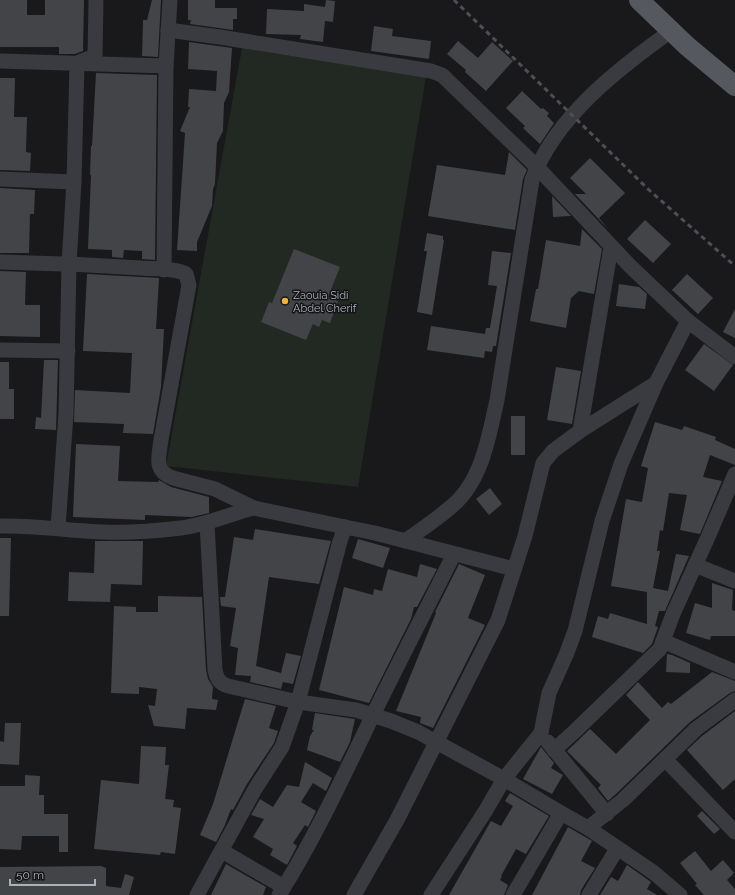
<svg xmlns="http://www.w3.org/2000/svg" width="735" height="895" font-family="Raleway,sans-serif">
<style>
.green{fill:#212922}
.building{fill:#434448}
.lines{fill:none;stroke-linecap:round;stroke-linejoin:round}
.minor{stroke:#3a3b40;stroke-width:15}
.major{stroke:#56585f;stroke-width:20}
.rail{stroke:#4d4f55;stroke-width:3;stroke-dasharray:5 4;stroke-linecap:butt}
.poi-dot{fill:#edb23f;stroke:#141416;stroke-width:1.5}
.labels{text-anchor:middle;stroke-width:3;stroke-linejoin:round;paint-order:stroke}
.poi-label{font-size:11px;fill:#acb0ba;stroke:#141416;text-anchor:start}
</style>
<rect width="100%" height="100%" fill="#19191b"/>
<polygon class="green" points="242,48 426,77 358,487 166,466"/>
<g class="building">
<polygon points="0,0 27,0 27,15 45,15 45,0 84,0 83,51 75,54 59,54 59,47 0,47"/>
<polygon points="152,0 161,0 158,57 142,56 143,20 147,20"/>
<polygon points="188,0 215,0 215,8 237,8 237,19 233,19 233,30 190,24 191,20 188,20"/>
<polygon points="326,0 335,1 333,22 325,21 323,42 300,39 301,35 266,34 267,9 304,11 304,4 325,7"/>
<polygon points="374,26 393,29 392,36 431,41 429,59 371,51"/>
<polygon points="458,41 478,58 492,42 513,61 486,91 465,72 466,70 447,54"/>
<polygon points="189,42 232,48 229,92 224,103 223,131 217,143 215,184 213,189 212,206 197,242 197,251 177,250 185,133 180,131 190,107 188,107 189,89 216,91 217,71 188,69"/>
<polygon points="96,73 157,75 155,260 142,259 142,251 124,250 123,258 112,257 112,250 88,249 91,175 90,175 91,146 92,146"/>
<polygon points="0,78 15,78 14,117 27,117 26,152 31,153 30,171 0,170"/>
<polygon points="522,91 541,109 543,108 549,113 547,116 554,123 540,144 523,128 525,126 506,108"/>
<polygon points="509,152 527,170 523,179 515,230 428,216 437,165 505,175"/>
<polygon points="590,158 625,193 599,218 609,230 575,194 586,194 570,178"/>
<polygon points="0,188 35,190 34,214 30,214 29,253 0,253"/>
<polygon points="552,196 571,216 553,217"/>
<polygon points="645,220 671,244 653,263 627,239"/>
<polygon points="582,229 602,249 594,294 579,291 571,298 566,328 530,321 536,289 538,289 546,240 580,246"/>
<polygon points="427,233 443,236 443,240 444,240 432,315 417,312 427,251 424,251"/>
<polygon points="294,249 340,267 328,297 338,301 330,323 322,320 319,327 313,324 306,340 261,322 269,302 272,303"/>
<polygon points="492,251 511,253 496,346 493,346 492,352 485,351 484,358 427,350 431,326 485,334 486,328 490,328 497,286 488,285"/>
<polygon points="0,271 26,272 25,305 40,305 40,337 0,336"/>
<polygon points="87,274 159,278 156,329 164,329 161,387 153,434 123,433 124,424 74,422 75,390 130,393 132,353 83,351"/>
<polygon points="687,274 713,298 698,314 672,290"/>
<polygon points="619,284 639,287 647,294 645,309 616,306"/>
<polygon points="735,309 735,338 723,332"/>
<polygon points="704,344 733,365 714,391 685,370"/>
<polygon points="44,360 58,360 56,430 35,429 36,417 41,418"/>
<polygon points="0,362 9,362 9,389 14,389 14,419 0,419"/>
<polygon points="556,367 581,371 572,424 547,420"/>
<rect x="511" y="416" width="14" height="39"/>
<polygon points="655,422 682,430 684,426 716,437 715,440 735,449 735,465 710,455 703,477 722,481 700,534 680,530 687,495 669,493 663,531 660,530 657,551 660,551 653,588 668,591 676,554 689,556 665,611 659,611 655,626 658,627 652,644 643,653 592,637 598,616 608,619 610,613 647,624 647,592 611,586 626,499 642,502 648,468 641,466"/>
<polygon points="76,444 120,446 118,481 158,482 159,480 171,487 209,497 209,513 192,517 145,515 145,520 73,517"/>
<polygon points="490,488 502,504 489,515 476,499"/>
<polygon points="255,529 331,541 319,584 269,577 256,666 281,673 286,653 301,656 293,684 283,682 281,689 250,682 251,676 235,675 238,648 230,646 236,608 221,606 220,597 225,597 234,537 253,540"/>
<polygon points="0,538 11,538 9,616 0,616"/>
<polygon points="358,539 390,548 383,568 352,558"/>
<polygon points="95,541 143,541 142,585 111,584 110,602 68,601 69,572 94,573"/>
<polygon points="420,564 437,569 417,607 414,607 411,619 369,703 319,690 344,587 373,595 374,589 382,591 388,569 417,577"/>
<polygon points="459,564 485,575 468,618 485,625 433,728 420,723 421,717 396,711 436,613 435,612"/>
<polygon points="712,583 733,590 732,610 735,611 735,636 711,636 710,640 686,633 695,603 712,608"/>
<polygon points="158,596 202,597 206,670 208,679 213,687 212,699 218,700 216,710 187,708 185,729 154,726 148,705 155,706 157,689 139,687 139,694 111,693 114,606 136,607 136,612 158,612"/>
<polygon points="667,654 672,655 690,663 690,673 666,672"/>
<polygon points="712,672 735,681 735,691 730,693 690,722 617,793 608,801 598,788 601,785 567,751 590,729 616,754 650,720 626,695 638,682 662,708 668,702 671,704"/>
<polygon points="245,699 276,706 269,728 278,731 274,743 247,784 233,810 231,809 224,827 216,842 200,835 213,804"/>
<polygon points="735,711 735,779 723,790 687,750 702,736"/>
<polygon points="315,713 355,719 350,742 340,762 307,750 310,736 314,730 312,730"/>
<polygon points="5,723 21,723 19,765 0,764 0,741 4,742"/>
<polygon points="141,746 166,747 165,765 169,765 165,799 174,800 173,807 181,808 175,854 161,852 160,855 94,849 101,780 139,784"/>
<polygon points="541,747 554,763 551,768 563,775 552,794 523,779"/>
<polygon points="305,762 332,778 326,791 313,783 301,802 316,811 308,827 305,825 293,843 297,846 287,865 270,855 273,849 253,837 264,819 251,815 260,799 273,807 287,785 299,787"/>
<polygon points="25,775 40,776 39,795 44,795 44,814 68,814 68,852 59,852 59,836 22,836 21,850 0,849 0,786 25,786"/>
<polygon points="510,793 549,816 526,854 516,849 501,876 502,876 500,880 508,885 504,895 449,895 491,821 501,826 513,806 505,801"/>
<polygon points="702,811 720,829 714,834 697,816"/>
<polygon points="568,827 592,841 581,861 595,868 581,890 580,895 532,895"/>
<polygon points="695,851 711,871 723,860 734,873 727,880 735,889 735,895 704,895 695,885 697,884 680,863"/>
<polygon points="226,864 266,887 263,895 211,895"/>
<polygon points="627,865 651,882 647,889 657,895 600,895 611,877 618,881"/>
<polygon points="101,866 106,868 106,886 121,888 125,874 134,877 129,895 0,895 0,867"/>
</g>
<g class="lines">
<g class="minor">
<polyline points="168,30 220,37 431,71 442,75 537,167 630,266 688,321 735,357"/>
<polyline points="0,61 166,66"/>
<polyline points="0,179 74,182"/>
<path d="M0,262C47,263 94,265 141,268C153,269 176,268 186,274L189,285L161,440C159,457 153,471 173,478L215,489L254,508L345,527"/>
<polyline points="164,270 166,66 170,0"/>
<polyline points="0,350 68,351"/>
<polyline points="580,431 611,247"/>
<path d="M207,523L215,670C217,679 219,683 228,686L298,702L356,710L391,721L418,732L504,779L561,813L588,828L653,872L680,895"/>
<path d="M0,526C35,525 69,531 104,532C129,533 155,531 181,528C206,525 230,514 254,508"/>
<polyline points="58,528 66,414 69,264 74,182 77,63 95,56 96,0"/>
<path d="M405,541C421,530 437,519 452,506C482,481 489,436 497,400L532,180C555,117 619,68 671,31"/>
<polyline points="695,565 735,581"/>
<polyline points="663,641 735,672"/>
<polyline points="548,742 607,814"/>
<polyline points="554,750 575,731 660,649 673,614 708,537 735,474"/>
<polyline points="665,759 735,832"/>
<polyline points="588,828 623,800 696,729 735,700"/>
<polyline points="222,851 284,887"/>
<polyline points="197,895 255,789 282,747 298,702 340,541 345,527 375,533 514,569"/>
<path d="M279,895C315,838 343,777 372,717C399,662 427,608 454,554"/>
<polyline points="354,895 397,820 498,620 525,536 543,463 553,451 580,431 656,383 688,321"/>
<polyline points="431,895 486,810 504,779 541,733 549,693 566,655 575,631 602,521 621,464 656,383"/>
<polyline points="513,895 561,813"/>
<polyline points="589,895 617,849"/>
</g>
<polyline class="major" points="639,0 687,46 735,86"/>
<polyline class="rail" points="454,0 649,190 735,266"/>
</g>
<circle class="poi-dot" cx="285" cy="301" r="4"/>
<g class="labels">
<g class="poi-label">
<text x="293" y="299">Zaouia Sidi<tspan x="293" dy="13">Abdel Cherif</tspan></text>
</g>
</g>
<path d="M10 879v6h85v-6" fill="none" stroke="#acb0ba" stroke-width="2"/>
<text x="16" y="879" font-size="12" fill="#acb0ba" stroke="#141416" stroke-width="3" paint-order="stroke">50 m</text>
</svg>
